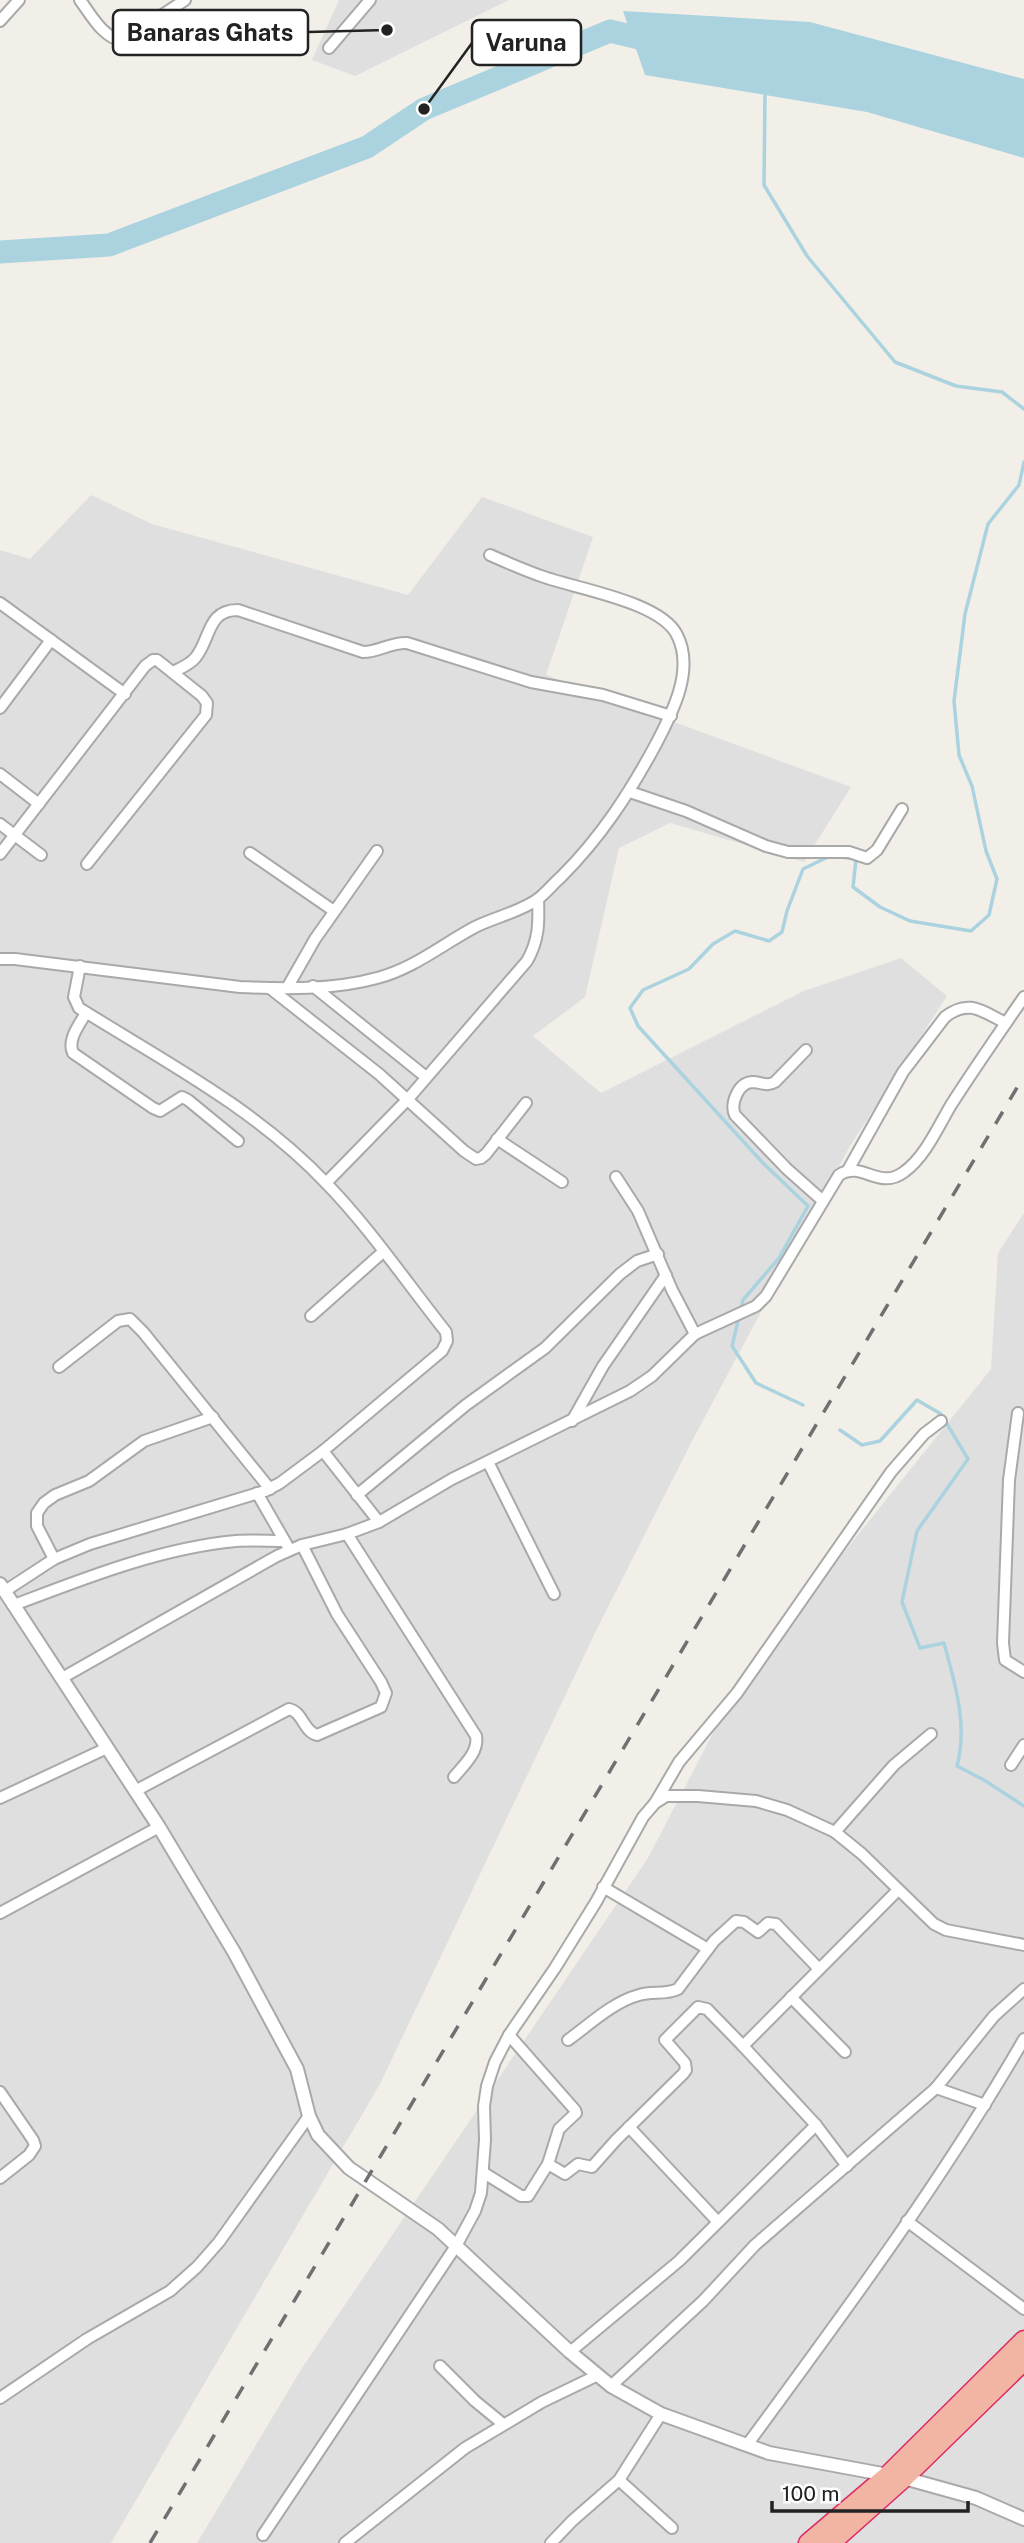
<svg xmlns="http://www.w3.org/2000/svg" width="1024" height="2543" font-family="'Public Sans',sans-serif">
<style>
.residential{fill:#e0dfdf}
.water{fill:#aad3df}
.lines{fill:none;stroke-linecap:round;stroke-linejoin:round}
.stream{stroke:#aad3df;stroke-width:3.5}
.river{stroke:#aad3df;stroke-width:23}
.minor-casing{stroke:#a9a9a9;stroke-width:14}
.tertiary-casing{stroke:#a9a9a9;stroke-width:16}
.trunk-casing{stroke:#dc2a67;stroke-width:21}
.minor{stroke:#fff;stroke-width:10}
.tertiary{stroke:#fff;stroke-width:12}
.trunk{stroke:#f2b4a3;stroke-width:18}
.rail{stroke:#707070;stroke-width:3.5;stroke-dasharray:14 14;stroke-linecap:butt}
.leader{fill:none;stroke:#222;stroke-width:2.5}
.callout-dot{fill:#222;stroke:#fff;stroke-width:2.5}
.callout{fill:#fff;stroke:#222;stroke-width:2.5}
.callout-label{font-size:24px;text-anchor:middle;font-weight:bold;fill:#222}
</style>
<rect width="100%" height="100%" fill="#f2efe9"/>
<g class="residential">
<polygon points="339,0 509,0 355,76 312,60"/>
<polygon points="91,495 152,524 408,595 482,497 593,537 546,675 851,787 804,862 670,823 619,848 585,997 533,1036 601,1093 804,991 901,958 947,996 850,1146 693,1439 596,1631 380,2084 111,2543 0,2543 0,550 30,559"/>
<polygon points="1024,1213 1024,2543 197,2543 302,2368 648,1858 739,1683 991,1369 998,1253"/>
</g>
<polygon class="water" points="623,11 810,22 1024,79 1024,158 867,112 645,75"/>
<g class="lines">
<g class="stream">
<polyline points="765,93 764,185 807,256 895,362 956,386 1002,392 1024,409"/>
<polyline points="841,857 856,859 853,887 880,907 910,921 971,931 989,915 997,879 986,851 972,786 959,755 954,701 965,614 988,524 1019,485 1024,462"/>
<polyline points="803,1405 756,1383 732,1346 743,1300 779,1258 808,1206 763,1163 638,1026 630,1008 643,990 689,969 713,944 735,931 769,941 782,932 787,911 803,869 830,856"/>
<path d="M840,1430L862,1445L880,1441L917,1400L941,1414L968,1459L917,1531L902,1602L920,1648L944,1643C955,1684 968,1724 957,1766L984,1780L1024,1806"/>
</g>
<polyline class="river" points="0,252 109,245 367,147 424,109 610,31 660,43"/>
<defs>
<g id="minor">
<path d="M80,0C91,15 103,38 123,41L185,0"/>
<polyline points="0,21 19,0"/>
<polyline points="329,48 370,0"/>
<polyline points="0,603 125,694"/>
<path d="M173,672C181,668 191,664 196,657C211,638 207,610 238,610L363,652C379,652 391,642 407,643L531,682L603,695L671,716"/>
<polyline points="0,708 51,640"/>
<polyline points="0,774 39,804"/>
<polyline points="630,792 686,811 766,846 788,852 849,852 867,858 877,850 902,809"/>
<polyline points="0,824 41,855"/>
<polyline points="250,853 334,911"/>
<polyline points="0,854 145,666 153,660 157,660 202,696 207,703 206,715 87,864"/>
<path d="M0,959H15L240,987C284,989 334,990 377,978C413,969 443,944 475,927C495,917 520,912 538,899C546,893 553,884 561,877C601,837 629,794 656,744C672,713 695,670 677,635C661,602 578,589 544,577C526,571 508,563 490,555"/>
<path d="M80,966L74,997L79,1008C164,1061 256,1109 326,1183C369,1227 407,1283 446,1332L447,1341L442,1351L323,1451L379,1522"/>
<polyline points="313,986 426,1077"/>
<polyline points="287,988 315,939 377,851"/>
<polyline points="271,989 379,1074 464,1151 476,1159 481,1158 486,1154 526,1103"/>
<path d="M86,1013C79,1025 67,1040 73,1053L153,1108L160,1111L182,1097L188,1100L238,1141"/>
<path d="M806,1050L775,1082C766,1087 762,1082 752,1082C738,1083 730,1104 735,1115L787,1169L823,1201"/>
<polyline points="497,1139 562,1182"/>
<path d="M848,1170L903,1072L945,1017C969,998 983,1012 1006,1023"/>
<polyline points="616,1177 638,1211 672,1290 695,1334"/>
<path d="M326,1183L408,1099L527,961C539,940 539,923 538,899"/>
<polyline points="311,1316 383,1252"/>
<polyline points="59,1367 118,1321 130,1319 143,1332 270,1489"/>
<polyline points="1018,1413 1009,1480 1003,1643 1005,1660 1024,1672"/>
<polyline points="572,1421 603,1366 666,1275"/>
<polyline points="488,1462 554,1594"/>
<polyline points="257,1493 287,1545"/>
<polyline points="357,1495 466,1405 545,1348 620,1274 637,1261 658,1254"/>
<path d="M347,1534L476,1736C479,1752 464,1765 454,1777"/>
<polyline points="54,1559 37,1526 37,1513 44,1503 55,1495 89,1481 144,1441 213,1417"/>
<polyline points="5,1591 54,1559 90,1544 265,1491 280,1483 323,1451"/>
<path d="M14,1605C85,1578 160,1548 236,1541C252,1540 268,1541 284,1541"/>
<path d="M62,1678L277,1556L302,1545L347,1534L379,1522L452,1479L630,1391L652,1376L695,1334L756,1306L766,1296L839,1175C862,1160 879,1191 904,1172C925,1157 938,1127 951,1105C974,1069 999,1033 1024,997"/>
<polyline points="1011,1765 1024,1745"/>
<path d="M135,1791L289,1709C303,1712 303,1731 317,1735L381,1707L386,1693L381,1682L337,1614L302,1545"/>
<polyline points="0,1798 107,1748"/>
<polyline points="655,1803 679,1762 737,1693 891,1472 924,1434 941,1421"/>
<polyline points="835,1832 894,1765 931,1734"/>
<polyline points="603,1887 708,1949"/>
<polyline points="0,1913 159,1827"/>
<polyline points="791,1997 845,2052"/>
<path d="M568,2040C590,2024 613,2002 639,1995C652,1991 666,1995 678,1989L714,1941L736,1921L744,1922L758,1932L768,1923L776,1924L819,1969"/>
<polyline points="936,2088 994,2016 1024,1989"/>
<polyline points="0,2092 33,2140 35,2146 29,2155 0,2178"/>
<polyline points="629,2127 718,2222"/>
<polyline points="548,2164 565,2174 578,2164 592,2167 616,2140 683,2074 686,2070 685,2063 665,2040 698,2007 707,2009 743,2046"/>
<polyline points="847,2166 816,2125 743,2046 897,1891"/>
<polyline points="484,2173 521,2196 528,2196 548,2164 559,2129 576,2113 575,2110 509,2035"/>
<polyline points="907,2221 1024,2309"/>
<polyline points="570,2352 679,2261 816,2125"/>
<polyline points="440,2366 475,2401 503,2424"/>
<polyline points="611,2386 703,2301 755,2245 936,2088 985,2105"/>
<polyline points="0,2398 87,2339 170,2291 197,2267 219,2242 309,2116"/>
<path d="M747,2445C844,2313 942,2181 1024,2039"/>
<polyline points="619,2480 672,2528"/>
<polyline points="263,2535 456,2246 475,2211 481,2193 485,2140 484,2106 487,2086 495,2062 509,2035 555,1968 596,1902 643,1817 655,1803 666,1796 698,1796 756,1801 787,1810 835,1832 862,1854 934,1924 946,1930 1024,1945"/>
<polyline points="345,2543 465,2448 542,2402 598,2375"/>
<polyline points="551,2543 572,2521 619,2480 661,2414"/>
</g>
<polyline id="tertiary" points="0,1584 159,1827 234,1952 297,2069 309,2116 318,2135 349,2168 438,2229 570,2352 611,2386 661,2414 769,2453 904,2478 976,2498 1024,2519"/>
<g id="trunk">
<polyline points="808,2543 888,2475 1024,2340"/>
<polyline points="831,2543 904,2478 1024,2361"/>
</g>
</defs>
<use href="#minor" class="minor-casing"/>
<use href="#tertiary" class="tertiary-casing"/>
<use href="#trunk" class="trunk-casing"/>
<use href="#minor" class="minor"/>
<use href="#tertiary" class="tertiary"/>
<use href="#trunk" class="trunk"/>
<polyline class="rail" points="150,2543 1024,1076"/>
</g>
<path class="leader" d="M387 30L308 32M424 109L472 43"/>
<g class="callout-dot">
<circle cx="387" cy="30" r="7"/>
<circle cx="424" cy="109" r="7"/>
</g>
<g class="callout">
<rect x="113" y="10" width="195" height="45" rx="7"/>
<rect x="472" y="20" width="109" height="45" rx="7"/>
</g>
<g class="callout-label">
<text x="210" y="41">Banaras Ghats</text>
<text x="526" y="51">Varuna</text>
</g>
<path d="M772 2501v10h196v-10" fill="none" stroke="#222222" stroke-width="3.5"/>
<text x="782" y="2501" font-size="21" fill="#222222" stroke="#ffffff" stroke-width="5" paint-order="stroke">100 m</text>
</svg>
